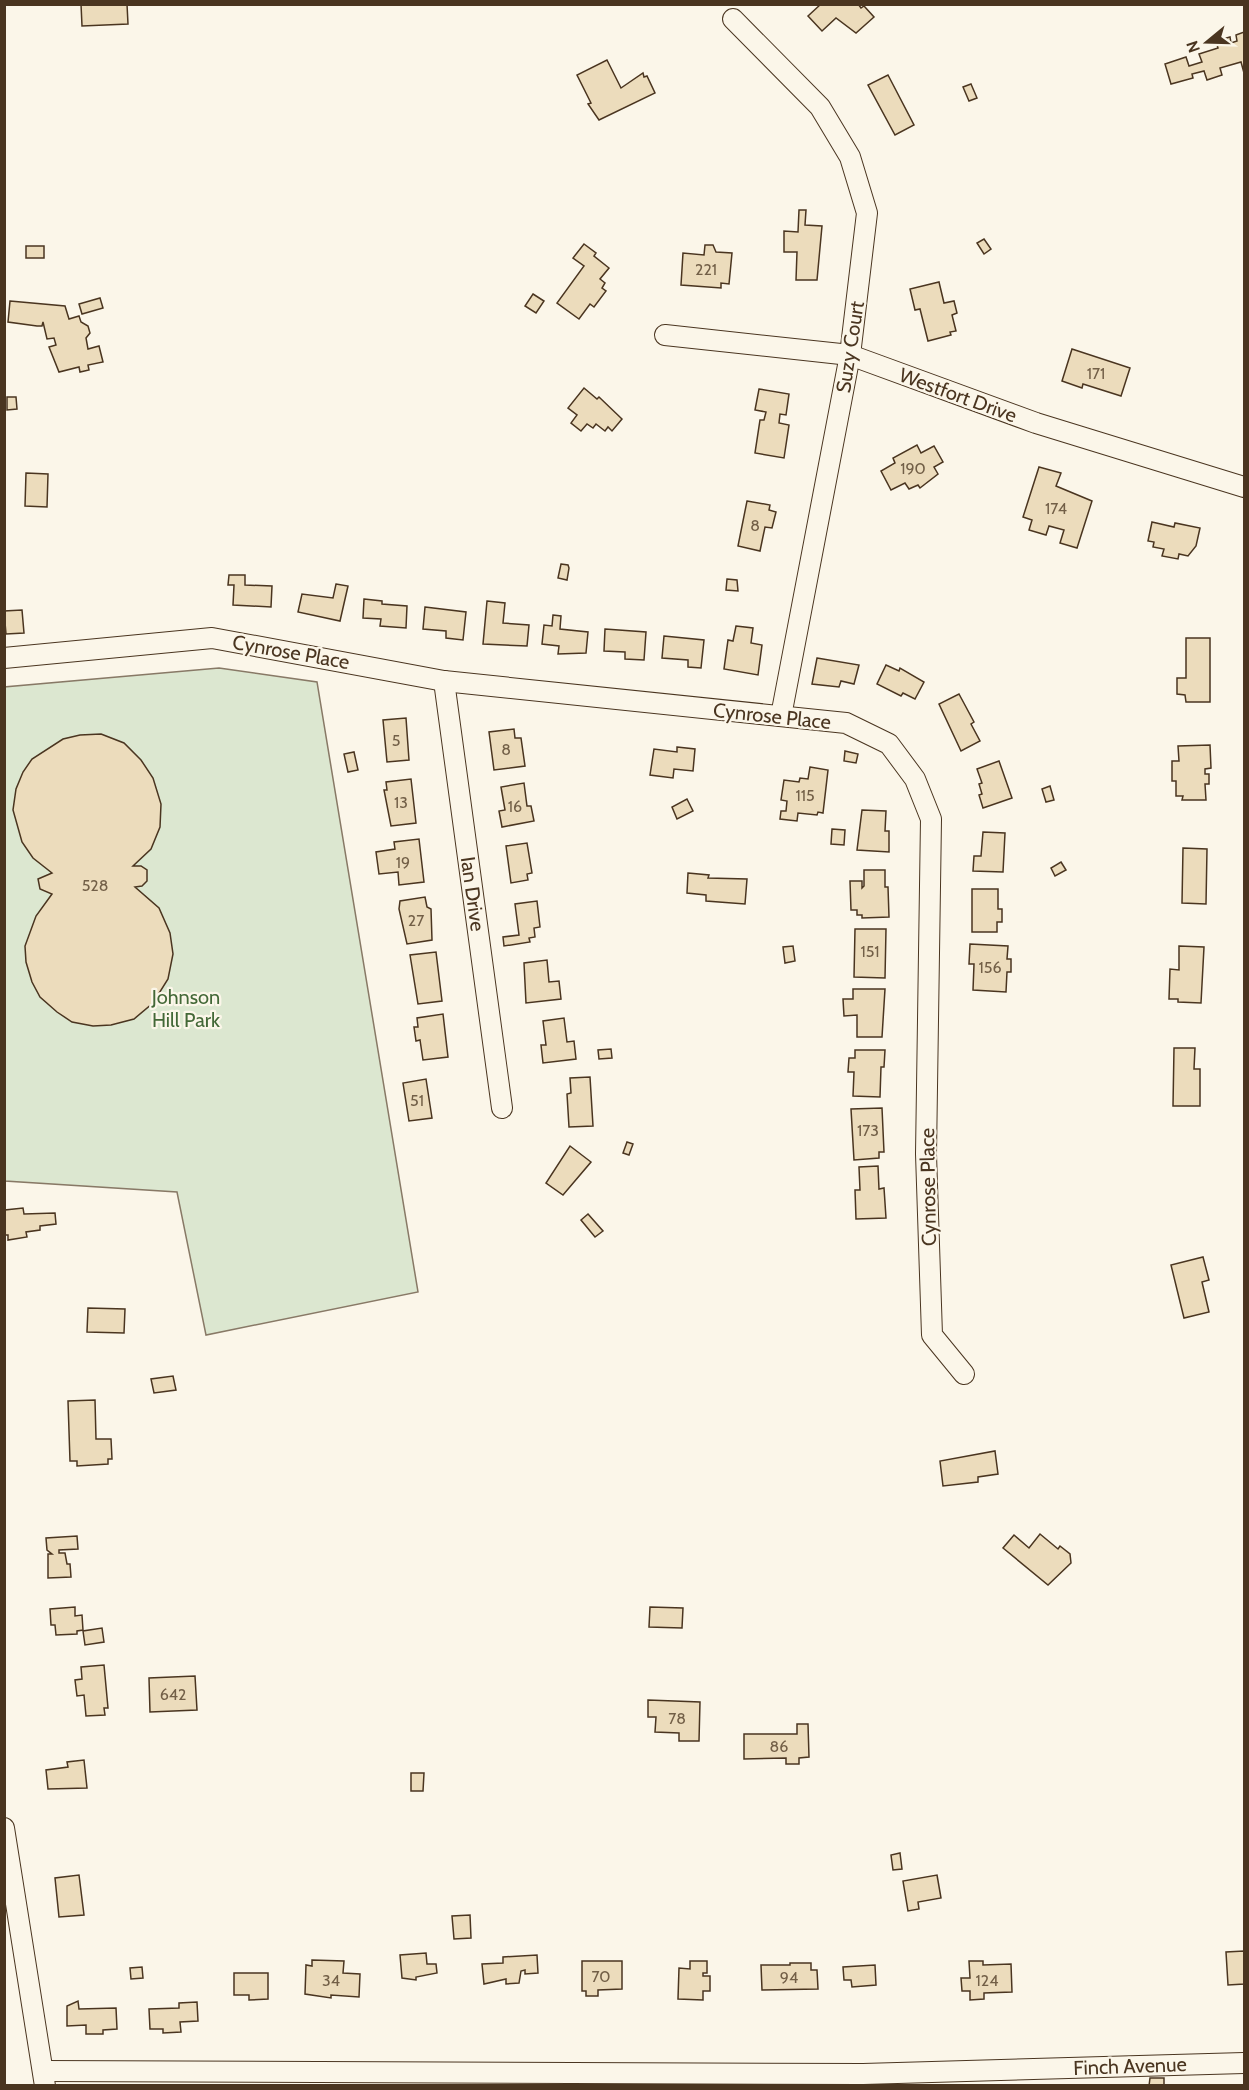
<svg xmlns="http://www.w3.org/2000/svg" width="1249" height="2090" font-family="Cabin,sans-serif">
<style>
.green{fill:#dce7d0;stroke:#887966;stroke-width:1.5}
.building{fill:#ecdcbc;stroke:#4a3520;stroke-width:1.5}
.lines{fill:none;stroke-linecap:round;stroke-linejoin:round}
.minor-casing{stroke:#4a3520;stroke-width:22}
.minor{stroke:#fbf6e9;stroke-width:20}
.labels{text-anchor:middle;stroke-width:4.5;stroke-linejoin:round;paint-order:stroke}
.number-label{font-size:16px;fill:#725f47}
.street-label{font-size:20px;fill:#4a3520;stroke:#fbf6e9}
.park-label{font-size:20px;fill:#436837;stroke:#fbf6e9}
</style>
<rect width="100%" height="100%" fill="#fbf6e9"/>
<polygon class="green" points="219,668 317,682 418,1292 206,1335 177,1192 5,1181 4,687"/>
<g class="building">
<polygon points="81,4 127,4 128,24 82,26"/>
<polygon points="821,4 858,4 861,8 864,6 874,17 856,33 836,18 822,31 808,16"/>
<polygon points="1244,32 1244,73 1241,62 1220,68 1222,75 1207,80 1204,71 1192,74 1193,78 1171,84 1165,64 1186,57 1189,66 1202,62 1199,54 1218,48 1216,41 1230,37 1231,43 1237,41 1236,35"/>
<polygon points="607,60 621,88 643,73 644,77 647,76 655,93 599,120 588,104 591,103 577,75"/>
<polygon points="888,75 914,125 895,135 868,85"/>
<polygon points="971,84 977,98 969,101 963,87"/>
<polygon points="799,210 806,210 805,225 822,226 817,280 796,280 797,252 784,252 784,231 798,232"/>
<polygon points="984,239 991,249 984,254 977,243"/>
<polygon points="584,244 596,253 594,256 609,268 600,279 605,283 602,288 606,291 594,307 590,304 579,319 557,303 584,266 573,258"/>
<polygon points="705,245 713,245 716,252 732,253 729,284 721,283 721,288 681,285 683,253 704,255"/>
<rect x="26" y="246" width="18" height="12"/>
<polygon points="939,282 944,303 954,301 957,313 952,315 956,331 950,332 951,335 928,341 920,309 915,310 910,289"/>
<polygon points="533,294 544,301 536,313 525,306"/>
<polygon points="100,298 103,308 82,314 79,304"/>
<polygon points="10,301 65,306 69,319 79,316 81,322 88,326 90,333 86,338 88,349 99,346 103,362 88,365 89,370 80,372 79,367 59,372 49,347 56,345 54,338 47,339 43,322 42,326 37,326 8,322"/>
<polygon points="1072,349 1130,368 1121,396 1083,384 1082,388 1062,381"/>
<polygon points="584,388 597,399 599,397 622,419 612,431 608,427 605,431 596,424 593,428 587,424 581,431 571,423 577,415 568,408"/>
<polygon points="759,389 789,394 786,415 780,414 779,423 789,425 784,458 755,453 760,420 764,420 766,412 755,410"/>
<polygon points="7,397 16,397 17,409 7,410"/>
<polygon points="917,445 921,453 934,446 943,462 934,467 938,474 920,488 918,485 909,489 905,483 891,490 881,471 895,463 893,458"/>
<polygon points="1039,467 1061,473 1056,486 1092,501 1077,548 1060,543 1064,530 1049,526 1046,535 1029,530 1032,520 1023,517"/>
<polygon points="26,473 48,474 47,507 25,506"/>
<polygon points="747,501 770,505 769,510 776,512 772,528 765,527 760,551 738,546"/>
<polygon points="1152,522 1174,527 1175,523 1200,528 1196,546 1188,556 1179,554 1178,559 1162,556 1164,549 1153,547 1154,542 1148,541"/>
<polygon points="561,564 568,565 569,568 567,580 558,578"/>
<polygon points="229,575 245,575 245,585 272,586 271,607 233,605 234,585 228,585"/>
<polygon points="727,579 737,580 738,591 726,590"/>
<polygon points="336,584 348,586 340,621 298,612 302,594 333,598"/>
<polygon points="364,599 382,601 382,604 407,606 406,628 380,626 381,619 363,618"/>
<polygon points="487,601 505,603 503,623 529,625 527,646 483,644"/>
<polygon points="425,607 466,612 463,640 446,638 446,631 423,629"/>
<polygon points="22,610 24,633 6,634 4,611"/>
<polygon points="553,615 561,616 560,629 588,632 586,653 558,654 559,646 542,644 544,625 552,626"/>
<polygon points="736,626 753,628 751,643 762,645 758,675 724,669 728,640 733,641"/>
<polygon points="605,629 646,632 644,660 625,659 625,652 604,651"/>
<polygon points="664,636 704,640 701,668 688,667 688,660 662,658"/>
<polygon points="1186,638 1210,638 1210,702 1186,702 1185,695 1177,694 1177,678 1186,678"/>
<polygon points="817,658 859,665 854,684 841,681 839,687 812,684"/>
<polygon points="886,665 899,671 900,668 924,682 915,699 903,693 901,696 877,684"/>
<polygon points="959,694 974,722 971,724 980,741 961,751 939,704"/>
<polygon points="406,718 409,760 387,762 383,720"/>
<polygon points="514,729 515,738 521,738 525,766 494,770 489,732"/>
<polygon points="101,734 124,743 141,760 153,778 161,804 160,827 151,849 133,866 141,866 147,870 147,881 142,886 135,887 159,908 170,933 173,954 168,979 153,1003 134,1019 111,1025 93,1026 72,1022 57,1012 40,997 32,982 26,962 25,946 36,916 52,894 40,889 38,879 52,873 33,858 22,842 13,810 16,789 23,772 32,759 63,739 80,735"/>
<polygon points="1210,745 1211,768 1205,769 1205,774 1209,774 1209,784 1205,784 1206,800 1182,800 1183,796 1176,796 1176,781 1172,781 1172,761 1179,761 1178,746"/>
<polygon points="677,747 695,749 693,771 674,769 673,778 650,775 654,749 677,752"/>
<polygon points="845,751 858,754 856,763 844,761"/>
<polygon points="354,752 358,770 348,772 344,754"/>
<polygon points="999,761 1012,798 983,808 979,795 982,794 979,784 982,783 977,769"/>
<polygon points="810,767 828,770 823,813 818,812 817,815 798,813 797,821 780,819 781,811 786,811 787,801 781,800 784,780 799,782 800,778 808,779"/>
<polygon points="411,779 416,823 391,826 384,790 387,790 386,782"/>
<polygon points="524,783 527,806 531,806 534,821 502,827 499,811 505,810 501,787"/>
<polygon points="1050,786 1054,800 1046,802 1042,789"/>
<polygon points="687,799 693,811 677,819 672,807"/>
<polygon points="862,810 886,811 885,831 889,831 889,852 857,850"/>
<polygon points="832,829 845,830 844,845 831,844"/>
<polygon points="983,832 1005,833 1003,872 973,871 974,856 981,856"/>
<polygon points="419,839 424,882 399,885 398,872 379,874 376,852 395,849 394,842"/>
<polygon points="527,843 532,873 527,874 528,880 511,883 506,846"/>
<polygon points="1183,848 1207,849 1206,904 1182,903"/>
<polygon points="1061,862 1066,870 1055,876 1051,868"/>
<polygon points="864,870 885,870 885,887 888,887 889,917 862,918 862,915 857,915 857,910 851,910 850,881 862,881 862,888 864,886"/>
<polygon points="688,873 709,875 708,878 747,879 745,904 706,901 706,895 687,893"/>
<polygon points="972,889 998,889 998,909 1002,909 1002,922 997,922 997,932 972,932"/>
<polygon points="425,897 427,907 431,909 432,940 407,944 399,909 400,901"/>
<polygon points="537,901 540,927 534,928 535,937 529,938 530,942 504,946 503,937 519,935 515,904"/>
<polygon points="855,929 886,929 885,978 854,977"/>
<polygon points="970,944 1008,946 1007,959 1011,959 1011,972 1007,972 1006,992 973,990 974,964 969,964"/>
<polygon points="793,946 795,961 785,963 783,947"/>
<polygon points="1179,946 1204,947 1201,1003 1178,1002 1178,999 1169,999 1170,969 1179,970"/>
<polygon points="436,952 442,1001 418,1004 410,955"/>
<polygon points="547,960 549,982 559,981 561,999 526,1003 524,963"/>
<polygon points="853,989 885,989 882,1037 857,1037 857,1015 844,1016 843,999 853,999"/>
<polygon points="443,1014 448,1057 423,1060 420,1040 416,1041 414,1027 418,1027 417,1018"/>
<polygon points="564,1018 567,1042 574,1041 576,1059 543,1063 541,1045 546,1045 543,1021"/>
<polygon points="1174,1048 1195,1048 1194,1069 1200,1069 1200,1106 1173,1106"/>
<polygon points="611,1049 612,1058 599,1059 598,1050"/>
<polygon points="855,1050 885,1050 884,1067 881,1067 880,1097 853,1096 854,1072 848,1072 849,1058 855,1058"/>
<polygon points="590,1077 593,1126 569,1127 567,1094 571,1093 570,1078"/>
<polygon points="426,1079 432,1118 409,1121 403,1083"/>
<polygon points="882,1108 884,1152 879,1152 879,1158 854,1160 851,1109"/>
<polygon points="627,1142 633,1144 629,1155 623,1153"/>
<polygon points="570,1146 591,1162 563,1195 546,1183"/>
<polygon points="878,1166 879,1189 884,1188 886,1218 856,1219 855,1190 860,1190 859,1167"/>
<polygon points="23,1208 24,1214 55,1213 56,1224 40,1226 40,1230 26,1232 27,1237 8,1240 8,1235 4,1235 5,1210"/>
<polygon points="588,1214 603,1231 595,1237 581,1220"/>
<polygon points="1203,1257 1209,1280 1202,1282 1209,1312 1184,1318 1171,1265"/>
<polygon points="88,1308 125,1309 124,1333 87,1332"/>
<polygon points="173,1376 176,1390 154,1393 151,1379"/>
<polygon points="95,1400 96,1439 111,1439 112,1459 108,1459 108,1464 77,1466 77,1461 70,1461 68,1401"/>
<polygon points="995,1451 998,1474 978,1477 978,1482 943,1486 940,1461"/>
<polygon points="1040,1534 1058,1549 1060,1546 1070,1554 1071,1563 1048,1585 1003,1548 1014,1535 1029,1548"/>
<polygon points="77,1536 78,1549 59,1550 59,1553 65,1553 67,1564 70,1564 71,1577 48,1578 48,1554 52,1554 47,1550 46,1538"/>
<polygon points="75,1607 75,1616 82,1615 83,1630 77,1631 77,1634 56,1635 55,1625 51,1625 50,1609"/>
<polygon points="650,1607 683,1608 682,1628 649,1627"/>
<polygon points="102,1628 104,1642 85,1645 83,1631"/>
<polygon points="104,1665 108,1708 104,1708 105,1715 86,1716 84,1695 77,1696 75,1680 82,1679 81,1667"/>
<polygon points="195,1676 197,1710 150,1712 149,1678"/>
<polygon points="648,1700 700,1702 699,1741 679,1741 679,1733 655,1732 656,1717 648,1717"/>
<polygon points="797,1724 808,1724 809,1757 799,1758 799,1764 786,1764 786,1758 744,1759 744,1734 797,1734"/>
<polygon points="84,1760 87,1788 48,1789 46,1770 68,1767 67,1762"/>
<polygon points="411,1773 424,1773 423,1791 411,1791"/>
<polygon points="900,1853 902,1869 893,1870 891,1855"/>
<polygon points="79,1875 84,1915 59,1917 55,1878"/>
<polygon points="937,1875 941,1898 918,1902 919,1909 908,1911 903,1881"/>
<polygon points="470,1915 471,1938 454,1939 452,1916"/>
<polygon points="1244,1951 1244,1984 1228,1985 1226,1952"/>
<polygon points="426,1953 427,1964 436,1964 437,1973 416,1977 416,1980 402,1978 400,1955"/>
<polygon points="537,1955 538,1973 525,1974 525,1970 521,1971 519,1983 506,1984 506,1979 484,1984 482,1964 503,1963 503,1957"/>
<polygon points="312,1960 344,1961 343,1973 360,1974 359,1997 331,1995 331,1998 305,1994 306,1965 312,1966"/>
<polygon points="582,1961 622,1961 622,1989 598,1990 598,1996 586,1996 586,1991 582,1991"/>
<polygon points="690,1961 707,1961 707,1973 703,1973 703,1976 710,1976 710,1991 703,1991 703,2000 678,1999 679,1968 690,1969"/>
<polygon points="969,1961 983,1961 983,1965 1011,1964 1012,1992 984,1993 984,1999 970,2000 970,1991 962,1991 961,1978 970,1978"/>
<polygon points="790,1963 811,1963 811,1970 817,1970 818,1989 762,1990 761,1965 790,1965"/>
<polygon points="875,1965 876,1985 852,1987 851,1980 844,1980 843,1967"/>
<polygon points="142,1967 143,1978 131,1979 130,1968"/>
<polygon points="234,1973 268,1973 268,1999 249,2000 249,1995 234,1995"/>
<polygon points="78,2001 79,2009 116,2008 117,2029 103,2030 103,2034 86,2034 86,2025 67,2026 67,2006"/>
<polygon points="197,2002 198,2021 180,2022 181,2032 163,2033 163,2029 150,2029 149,2009 179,2008 179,2003"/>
<polygon points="1150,2078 1164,2078 1164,2086 1149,2086"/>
</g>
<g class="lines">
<defs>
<g id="minor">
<polyline points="733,19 820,107 850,157 867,213 850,355 781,716"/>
<polyline points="665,335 850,355 1036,423 1244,487"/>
<polyline points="4,658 212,638 444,681 846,723 889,744 915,779 931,819 926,1154 932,1335 964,1374"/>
<polyline points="444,681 502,1108"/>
<polyline points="4,1828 45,2086"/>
<polyline points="43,2071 863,2074 1244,2063"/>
</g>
</defs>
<use href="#minor" class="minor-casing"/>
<use href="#minor" class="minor"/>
</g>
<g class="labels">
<g class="number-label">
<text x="706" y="275">221</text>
<text x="1096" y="379">171</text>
<text x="913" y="474">190</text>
<text x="1056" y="514">174</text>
<text x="755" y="531">8</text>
<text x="396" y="746">5</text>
<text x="506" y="755">8</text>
<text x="805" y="801">115</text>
<text x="401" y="808">13</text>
<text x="515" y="812">16</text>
<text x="403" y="868">19</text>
<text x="95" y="891">528</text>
<text x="416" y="926">27</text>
<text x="870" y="957">151</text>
<text x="990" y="973">156</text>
<text x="417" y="1106">51</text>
<text x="868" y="1136">173</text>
<text x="173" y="1700">642</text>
<text x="677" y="1724">78</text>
<text x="779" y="1752">86</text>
<text x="601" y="1982">70</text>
<text x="789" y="1983">94</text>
<text x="331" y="1986">34</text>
<text x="987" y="1986">124</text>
</g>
<g class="street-label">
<text transform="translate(850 347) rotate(-81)" y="7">Suzy Court</text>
<text transform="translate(958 395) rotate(20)" y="7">Westfort Drive</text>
<text transform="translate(291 652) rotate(10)" y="7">Cynrose Place</text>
<text transform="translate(772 716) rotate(6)" y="7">Cynrose Place</text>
<text transform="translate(473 894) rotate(82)" y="7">Ian Drive</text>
<text transform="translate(928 1187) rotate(-91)" y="7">Cynrose Place</text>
<text transform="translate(1130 2066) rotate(-2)" y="7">Finch Avenue</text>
</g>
<g class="park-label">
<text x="186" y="1004">Johnson<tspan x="186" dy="23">Hill Park</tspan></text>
</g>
</g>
<rect width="1249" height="2090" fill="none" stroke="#4a3520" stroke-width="12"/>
<g transform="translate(1207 42) rotate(251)" stroke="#fbf6e9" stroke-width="4.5" paint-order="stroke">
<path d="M0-4.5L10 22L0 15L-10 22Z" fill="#4a3520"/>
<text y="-9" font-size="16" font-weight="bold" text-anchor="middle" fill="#4a3520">N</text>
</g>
</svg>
